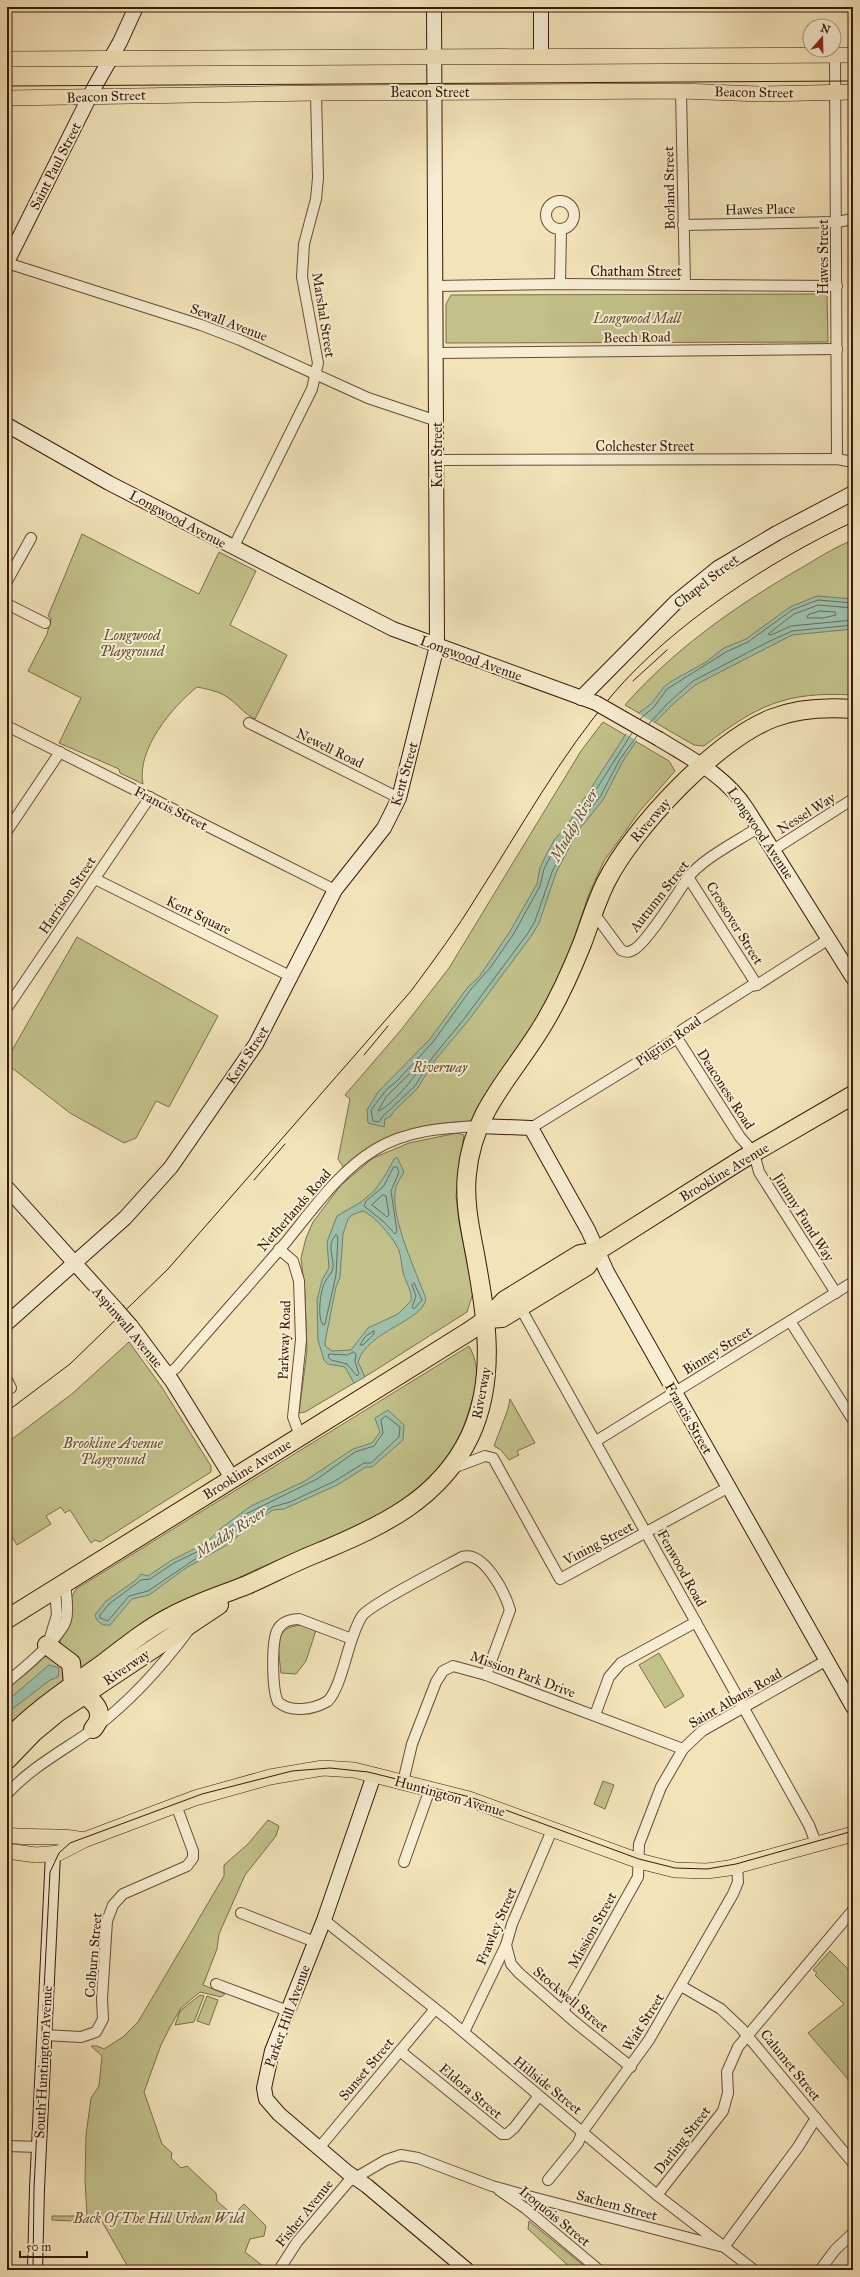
<svg xmlns="http://www.w3.org/2000/svg" width="860" height="2277" font-family="'IM FELL Great Primer',serif">
<style>
.green{fill:#c2c18a;stroke:#7e6d4a}
.water{fill:#9dbfaa;stroke:#757d6a;fill-rule:evenodd}
.pier{fill:#f3e3b9}
.lines{fill:none;stroke-linecap:round;stroke-linejoin:round}
.shore{stroke:#6b6c5a;stroke-width:1}
.street-casing{stroke:#684c35;stroke-width:12}
.secondary-casing{stroke:#391909;stroke-width:16}
.primary-casing{stroke:#391909;stroke-width:16}
.highway-casing{stroke:#391909;stroke-width:20}
.street{stroke:#f7edd2;stroke-width:10}
.secondary{stroke:#f7edd2;stroke-width:14}
.primary{stroke:#f3e3b9;stroke-width:15}
.highway{stroke:#f3e3b9;stroke-width:18}
.tram{stroke:#391909;stroke-width:1}
.secondary-bridge-casing{stroke:#391909;stroke-width:16;stroke-linecap:butt}
.secondary-bridge{stroke:#f7edd2;stroke-width:14}
.labels{text-anchor:middle;stroke-width:4;stroke-linejoin:round;paint-order:stroke}
.street-label{font-size:14px;fill:#391909;stroke:#f7edd2}
.park-label{font-size:14px;font-style:italic;fill:#624b30;stroke:#f7edd2}
.water-label{font-size:15px;font-style:italic;fill:#5c5341;stroke:#f7edd2}
</style>
<rect width="100%" height="100%" fill="#f3e3b9"/>
<filter id="stains"><feTurbulence type="fractalNoise" baseFrequency=".005" numOctaves="4"/><feColorMatrix values="0 0 0 0 .2 0 0 0 0 .09 0 0 0 0 .02 0 0 0 .5 -.17"/></filter>
<radialGradient id="worn" r=".72"><stop offset=".6" stop-color="#630" stop-opacity="0"/><stop offset="1" stop-color="#630" stop-opacity=".3"/></radialGradient>
<g class="green">
<polygon points="827,294 828,342 446,343 446,304 451,295"/>
<path d="M82,534L199,594L219,552L256,571L230,625L287,655L255,719C244,714 238,704 227,697C218,691 207,689 197,687C172,707 136,750 143,784L120,773L119,769L59,743L81,698L28,671L47,634L51,618L48,616Z"/>
<path d="M853,540V695C785,691 756,706 704,746L694,745L625,705C672,651 733,608 794,572C814,561 832,548 853,540Z"/>
<path d="M603,722L669,761L675,771L639,812L604,861L589,894L562,973L540,1017L500,1074L471,1121C414,1124 389,1132 344,1168L338,1159L350,1099L345,1095L401,1030L449,968L581,751Z"/>
<polygon points="77,937 218,1016 169,1107 156,1101 136,1138 124,1143 70,1113 7,1064 7,1059"/>
<polygon points="457,1133 464,1135 456,1196 459,1222 473,1293 467,1312 371,1373 305,1412 299,1413 307,1351 305,1293 301,1258 306,1238 313,1222 341,1185 373,1158 409,1143"/>
<polygon points="129,1342 161,1386 211,1466 211,1472 100,1542 95,1540 91,1543 70,1510 65,1513 61,1507 46,1516 51,1524 17,1545 7,1529 7,1443 73,1393"/>
<path d="M469,1346C481,1368 477,1384 470,1407C441,1517 313,1537 227,1584C178,1611 130,1642 82,1671L62,1646L60,1640L71,1598L76,1589Z"/>
<polygon points="510,1399 535,1443 517,1451 519,1455 509,1460 501,1450 494,1446 508,1409"/>
<path d="M302,1625L316,1630L306,1661L296,1674L281,1673C279,1649 271,1627 302,1625Z"/>
<polygon points="659,1653 684,1696 665,1708 639,1665"/>
<polygon points="48,1654 60,1660 66,1679 7,1730 7,1687"/>
<polygon points="603,1781 614,1785 605,1809 594,1804"/>
<polygon points="268,1820 279,1826 276,1836 245,1875 219,1934 217,1949 203,1985 225,1994 221,1997 200,1992 181,2008 170,2027 161,2045 144,2092 162,2144 172,2153 171,2158 181,2168 187,2166 216,2193 217,2201 233,2215 244,2204 266,2226 264,2236 250,2239 245,2252 268,2270 128,2270 128,2267 100,2218 94,2222 52,2220 52,2216 87,2216 85,2180 86,2135 91,2098 99,2086 102,2056 91,2046 97,2046 104,2049 123,2037 138,2022 224,1876 224,1865 248,1844"/>
<polygon points="830,1951 853,1974 853,2085 808,2033 844,2004 815,1975 817,1973 813,1970"/>
<polygon points="200,1995 204,1996 194,2022 175,2025 180,2011"/>
<polygon points="207,1996 218,2000 209,2025 197,2021"/>
<polygon points="529,2221 589,2270 573,2270 528,2229"/>
</g>
<g class="water">
<polygon points="817,596 853,599 853,629 792,635 695,685 671,706 636,742 623,761 603,800 577,832 556,873 539,923 532,935 468,1021 435,1060 417,1089 394,1111 390,1117 385,1119 384,1127 368,1123 367,1110 378,1092 430,1039 468,987 479,977 509,933 537,884 540,868 546,855 555,839 566,827 640,712 651,704 664,687 670,682 706,662 724,648 746,639 790,607"/>
<path d="M397,1157L404,1172C400,1179 396,1184 395,1192C392,1222 416,1271 426,1299C422,1322 368,1330 358,1362L365,1377L354,1383L345,1367L328,1364L324,1360L318,1340L317,1300L322,1280L329,1268L327,1242L337,1216L361,1202L375,1190L386,1174L394,1159ZM362,1211C373,1213 396,1241 399,1251C402,1259 401,1269 405,1278C408,1286 412,1292 411,1301L398,1314L368,1328L351,1350L332,1351L325,1346V1342L336,1287L340,1277L343,1234L348,1219L352,1215Z"/>
<path d="M388,1410L404,1425L403,1440L372,1467H366L337,1485L284,1509L273,1510L267,1514L225,1546L186,1568L149,1595L132,1599L110,1625C103,1626 97,1623 95,1615L106,1601L136,1580L141,1574L148,1576L172,1560L206,1543L221,1528L251,1506L305,1481L353,1449L372,1443L380,1432L375,1418Z"/>
<polygon points="49,1665 59,1668 58,1677 50,1680 7,1713 7,1701"/>
</g>
<polygon class="pier" points="637,713 656,724 639,742 624,733"/>
<g class="lines">
<g class="shore">
<polyline points="853,608 818,605 794,614 768,634 771,635 791,626 853,620"/>
<polygon points="820,611 835,612 836,615 823,618 807,618 808,615"/>
<polyline points="640,719 654,707 667,689 726,652 748,642 792,610 818,600 853,603"/>
<polyline points="649,724 668,703 693,681 768,642 792,631 853,625"/>
<polyline points="632,733 571,829 555,847 544,869 540,886 513,935 490,968 471,989 433,1042 397,1081 387,1089 371,1110 373,1121 379,1122 383,1116 415,1086 432,1058 464,1019 528,933 535,921 552,872 573,830 600,797 620,759 637,736"/>
<path d="M419,1065C421,1074 385,1111 378,1111L386,1097Z"/>
<polygon points="394,1167 397,1167 399,1172 391,1191 397,1232 395,1234 384,1222 364,1206 366,1201 383,1187"/>
<polygon points="383,1195 386,1196 389,1215 387,1217 372,1205"/>
<path d="M336,1235L338,1237L336,1275L325,1324L323,1325C317,1317 320,1291 325,1282C327,1277 332,1274 333,1268C334,1257 326,1244 336,1235Z"/>
<polygon points="414,1283 422,1300 414,1309 412,1307 416,1296 412,1285"/>
<polygon points="374,1331 374,1334 363,1345 360,1345 365,1337"/>
<polygon points="354,1352 356,1354 355,1362 359,1374 357,1376 347,1364 331,1360 328,1357 329,1354 347,1355"/>
<polygon points="386,1416 400,1427 399,1437 371,1463 364,1463 335,1481 290,1502 272,1507 148,1591 129,1596 108,1621 100,1618 100,1615 109,1604 141,1580 150,1579 174,1563 207,1547 244,1515 317,1479 355,1452 374,1446 383,1433 381,1420"/>
</g>
<defs>
<g id="street">
<polyline points="835,55 837,459"/>
<polyline points="681,91 685,285"/>
<circle cx="560" cy="215" r="14"/>
<polyline points="683,225 837,222 853,219"/>
<polyline points="7,263 201,325 240,340 368,398 437,421"/>
<polyline points="560,284 561,229"/>
<polyline points="436,286 560,284 837,286"/>
<polyline points="437,353 837,349"/>
<polyline points="437,460 837,459 853,462"/>
<polyline points="233,548 312,389 318,363 302,277 304,244 316,199 318,178 316,93"/>
<polyline points="7,581 31,538"/>
<polyline points="7,604 45,623"/>
<polyline points="249,723 399,798"/>
<polyline points="7,726 335,890"/>
<polyline points="7,831 60,752"/>
<polyline points="773,850 853,799"/>
<polyline points="688,877 757,985"/>
<polyline points="95,879 292,977"/>
<path d="M593,912L621,950C625,952 628,953 633,950C646,944 677,894 687,879C701,859 738,841 759,827"/>
<polyline points="7,1008 150,797"/>
<polyline points="677,1038 740,1137 754,1153 759,1172 836,1293"/>
<polyline points="531,1128 671,1042 677,1038 682,1030 751,986 757,985 829,939"/>
<polyline points="279,1249 293,1261 299,1281 301,1340 293,1417 300,1436"/>
<polyline points="520,1307 809,1825 816,1843"/>
<polyline points="790,1321 853,1420"/>
<path d="M168,1374L176,1368C212,1326 250,1284 286,1242C313,1209 339,1171 376,1149C408,1130 443,1128 479,1126"/>
<polyline points="7,1380 11,1388"/>
<polyline points="596,1441 853,1282"/>
<polyline points="453,1468 485,1456 493,1458 560,1579 729,1487"/>
<path d="M352,1639L299,1619C291,1619 282,1622 278,1629C271,1640 272,1690 278,1702C291,1713 313,1710 328,1701C343,1685 348,1637 362,1616C369,1605 446,1566 462,1557C484,1550 505,1593 510,1610L486,1675"/>
<polyline points="49,1641 57,1615 55,1589"/>
<path d="M7,1682C23,1669 61,1638 66,1620C69,1608 66,1595 65,1583"/>
<polyline points="595,1715 609,1677 621,1663 696,1622"/>
<polyline points="403,1782 412,1744 436,1682 443,1671 453,1666 486,1675 683,1749"/>
<path d="M7,1794C31,1767 66,1749 95,1728C129,1702 162,1666 188,1631"/>
<polyline points="404,1862 430,1789"/>
<polyline points="241,1913 315,1942"/>
<polyline points="324,1920 448,2019 657,2195 754,2270"/>
<polyline points="506,1945 511,1964 519,1973 576,2023 631,2067"/>
<polyline points="216,1984 288,2011"/>
<polyline points="681,1986 721,2009 741,2028 853,2163"/>
<polyline points="563,2011 638,1877 639,1844 661,1787 683,1749 702,1731 827,1660"/>
<polyline points="464,2032 506,1945 512,1924 552,1830"/>
<polyline points="44,2035 81,2037 96,2032 103,2019 102,1999 107,1921 113,1905 123,1894 187,1866 193,1858 193,1851 176,1805"/>
<polyline points="400,2051 502,2134 507,2134 514,2128 538,2097"/>
<polyline points="7,2146 39,2147"/>
<polyline points="319,2148 435,2009"/>
<polyline points="548,2180 578,2143 583,2131 649,2040 733,1894 738,1882 737,1866"/>
<polyline points="499,2190 525,2208 599,2270"/>
<polyline points="657,2195 723,2111 728,2093 727,2072 738,2047 853,1910"/>
<polyline points="724,2247 798,2147 816,2118"/>
<polyline points="279,2270 297,2242 348,2182 386,2160 401,2155 418,2158 492,2186 528,2196 720,2246"/>
<polyline points="820,2270 835,2250 853,2233"/>
</g>
<g id="secondary">
<polyline points="541,7 541,56"/>
<polyline points="7,262 95,86 120,42 136,7"/>
<polyline points="7,425 109,483 393,629 596,703"/>
<polyline points="581,698 676,602 718,568 777,533 853,493"/>
<path d="M659,739C693,760 725,775 747,809L853,978"/>
<polyline points="479,1126 531,1128 588,1230 607,1272 853,1707"/>
<polyline points="7,1188 117,1310"/>
<polyline points="7,1323 125,1218 171,1167 256,1044 335,890 384,828 399,798 437,646 434,7"/>
<polyline points="131,1326 172,1381 232,1478"/>
<polyline points="374,1775 324,1920 272,2051 264,2088 266,2099 279,2114 347,2172 367,2186 467,2270"/>
<polyline points="35,2270 37,2188 53,1854"/>
</g>
<g id="primary">
<polyline points="7,59 853,55"/>
<polyline points="7,98 316,93 681,91 760,94 853,92"/>
<path d="M7,1835C33,1839 59,1834 84,1840"/>
<polyline points="7,1851 36,1855 59,1853 84,1840 195,1798 270,1777 323,1768 354,1770 469,1799 639,1861 675,1870 707,1871 729,1868 853,1834"/>
</g>
<g id="highway">
<polyline points="487,1319 502,1318 520,1307 587,1266 597,1251 613,1241 741,1160 853,1095"/>
<polyline points="7,1619 468,1332 487,1319 505,1300 580,1254 597,1251"/>
<polyline points="47,1645 71,1663 73,1684"/>
<path d="M84,1695C98,1704 105,1715 93,1729"/>
<path d="M7,1740C36,1709 71,1687 105,1662C126,1646 148,1628 172,1616C196,1603 222,1595 247,1585C272,1574 296,1561 322,1551C382,1526 440,1499 470,1436C497,1378 486,1315 475,1254C470,1228 464,1201 467,1174C473,1107 517,1072 547,1018C561,994 572,969 582,944C590,923 596,902 606,882C633,828 716,740 773,718C799,708 825,707 853,709"/>
<polyline points="7,1760 34,1732 57,1713 219,1605"/>
</g>
</defs>
<use href="#street" class="street-casing"/>
<use href="#secondary" class="secondary-casing"/>
<use href="#primary" class="primary-casing"/>
<use href="#highway" class="highway-casing"/>
<use href="#street" class="street"/>
<use href="#secondary" class="secondary"/>
<use href="#primary" class="primary"/>
<use href="#highway" class="highway"/>
<g class="tram">
<polyline points="7,86 853,81"/>
<polyline points="633,681 667,650"/>
<polyline points="364,1055 388,1026"/>
<polyline points="254,1180 285,1144"/>
<path d="M9,1410L70,1364L168,1269L411,991C434,960 457,929 477,896C521,828 560,756 613,694C672,625 771,560 853,522"/>
<polyline points="33,2270 34,2188 50,1872 59,1853 70,1843 202,1794 292,1771 330,1768 368,1772 470,1797 639,1859 675,1868 707,1869 736,1864 853,1831"/>
</g>
<defs>
<g id="secondary-bridge">
<polyline points="596,703 659,739"/>
<polyline points="117,1310 131,1326"/>
</g>
</defs>
<use href="#secondary-bridge" class="secondary-bridge-casing"/>
<use href="#secondary-bridge" class="secondary-bridge"/>
</g>
<g class="labels">
<g class="street-label">
<text x="430" y="97">Beacon Street</text>
<text transform="translate(754 92) rotate(1)" y="5">Beacon Street</text>
<text transform="translate(106 96) rotate(-2)" y="5">Beacon Street</text>
<text transform="translate(55 166) rotate(-63)" y="5">Saint Paul Street</text>
<text transform="translate(669 188) rotate(-91)" y="5">Borland Street</text>
<text transform="translate(760 209) rotate(-1)" y="5">Hawes Place</text>
<text transform="translate(823 257) rotate(-90)" y="5">Hawes Street</text>
<text x="636" y="276">Chatham Street</text>
<text transform="translate(324 315) rotate(81)" y="5">Marshal Street</text>
<text transform="translate(229 322) rotate(21)" y="5">Sewall Avenue</text>
<text transform="translate(637 337) rotate(-1)" y="5">Beech Road</text>
<text x="645" y="451">Colchester Street</text>
<text transform="translate(437 455) rotate(-90)" y="5">Kent Street</text>
<text transform="translate(178 519) rotate(28)" y="5">Longwood Avenue</text>
<text transform="translate(706 581) rotate(-38)" y="5">Chapel Street</text>
<text transform="translate(471 658) rotate(20)" y="5">Longwood Avenue</text>
<text transform="translate(330 748) rotate(26)" y="5">Newell Road</text>
<text transform="translate(404 774) rotate(-74)" y="5">Kent Street</text>
<text transform="translate(171 808) rotate(27)" y="5">Francis Street</text>
<text transform="translate(806 813) rotate(-32)" y="5">Nessel Way</text>
<text transform="translate(650 820) rotate(-49)" y="5">Riverway</text>
<text transform="translate(761 833) rotate(56)" y="5">Longwood Avenue</text>
<text transform="translate(67 895) rotate(-56)" y="5">Harrison Street</text>
<text transform="translate(659 896) rotate(-52)" y="5">Autumn Street</text>
<text transform="translate(199 915) rotate(26)" y="5">Kent Square</text>
<text transform="translate(735 923) rotate(58)" y="5">Crossover Street</text>
<text transform="translate(668 1041) rotate(-35)" y="5">Pilgrim Road</text>
<text transform="translate(247 1055) rotate(-57)" y="5">Kent Street</text>
<text transform="translate(726 1089) rotate(57)" y="5">Deaconess Road</text>
<text transform="translate(724 1172) rotate(-31)" y="5">Brookline Avenue</text>
<text transform="translate(294 1210) rotate(-49)" y="5">Netherlands Road</text>
<text transform="translate(804 1217) rotate(58)" y="5">Jimmy Fund Way</text>
<text transform="translate(128 1327) rotate(50)" y="5">Aspinwall Avenue</text>
<text transform="translate(284 1340) rotate(-88)" y="5">Parkway Road</text>
<text transform="translate(717 1350) rotate(-32)" y="5">Binney Street</text>
<text transform="translate(481 1393) rotate(-79)" y="5">Riverway</text>
<text transform="translate(689 1418) rotate(60)" y="5">Francis Street</text>
<text transform="translate(247 1469) rotate(-32)" y="5">Brookline Avenue</text>
<text transform="translate(598 1543) rotate(-28)" y="5">Vining Street</text>
<text transform="translate(682 1568) rotate(61)" y="5">Fenwood Road</text>
<text transform="translate(126 1667) rotate(-34)" y="5">Riverway</text>
<text transform="translate(523 1674) rotate(20)" y="5">Mission Park Drive</text>
<text transform="translate(735 1698) rotate(-30)" y="5">Saint Albans Road</text>
<text transform="translate(450 1796) rotate(16)" y="5">Huntington Avenue</text>
<text transform="translate(496 1926) rotate(-67)" y="5">Frawley Street</text>
<text transform="translate(592 1930) rotate(-61)" y="5">Mission Street</text>
<text transform="translate(93 1955) rotate(-85)" y="5">Colburn Street</text>
<text transform="translate(571 1999) rotate(40)" y="5">Stockwell Street</text>
<text transform="translate(287 2016) rotate(-70)" y="5">Parker Hill Avenue</text>
<text transform="translate(643 2022) rotate(-58)" y="5">Wait Street</text>
<text transform="translate(43 2062) rotate(-87)" y="5">South Huntington Avenue</text>
<text transform="translate(791 2065) rotate(51)" y="5">Calumet Street</text>
<text transform="translate(366 2069) rotate(-50)" y="5">Sunset Street</text>
<text transform="translate(548 2085) rotate(39)" y="5">Hillside Street</text>
<text transform="translate(471 2091) rotate(40)" y="5">Eldora Street</text>
<text transform="translate(682 2140) rotate(-52)" y="5">Darling Street</text>
<text transform="translate(617 2205) rotate(15)" y="5">Sachem Street</text>
<text transform="translate(304 2213) rotate(-51)" y="5">Fisher Avenue</text>
<text transform="translate(555 2216) rotate(39)" y="5">Iroquois Street</text>
</g>
<g class="park-label">
<text x="637" y="323">Longwood Mall</text>
<text x="132" y="640">Longwood<tspan x="132" dy="16">Playground</tspan></text>
<text x="440" y="1072">Riverway</text>
<text x="113" y="1448">Brookline Avenue<tspan x="113" dy="16">Playground</tspan></text>
<text x="159" y="2223">Back Of The Hill Urban Wild</text>
</g>
<g class="water-label">
<text transform="translate(574 825) rotate(-60)" y="5">Muddy River</text>
<text transform="translate(231 1532) rotate(-33)" y="5">Muddy River</text>
</g>
</g>
<rect width="860" height="2277" fill="none" stroke="#f3e3b9" stroke-width="24"/>
<rect x="8" y="8" width="844" height="2261" fill="none" stroke="#391909" stroke-width="2"/>
<rect x="12" y="12" width="836" height="2253" fill="none" stroke="#391909"/>
<g transform="translate(822 38) rotate(20)"><circle r="19" fill="#f7edd2" stroke="#ab9882"/>
<path d="M0-3L7 15L0 10L-7 15Z" fill="#8f2418"/>
<text y="-6" font-size="11" font-weight="bold" text-anchor="middle" fill="#391909">N</text>
</g>
<path d="M20 2251v6h67v-6" fill="none" stroke="#391909" stroke-width="2"/>
<text x="26" y="2251" font-size="12" fill="#391909" stroke="#f7edd2" stroke-width="3" paint-order="stroke">50 m</text>
<rect width="100%" height="100%" filter="url(#stains)"/>
<rect width="100%" height="100%" fill="url(#worn)"/>
</svg>
